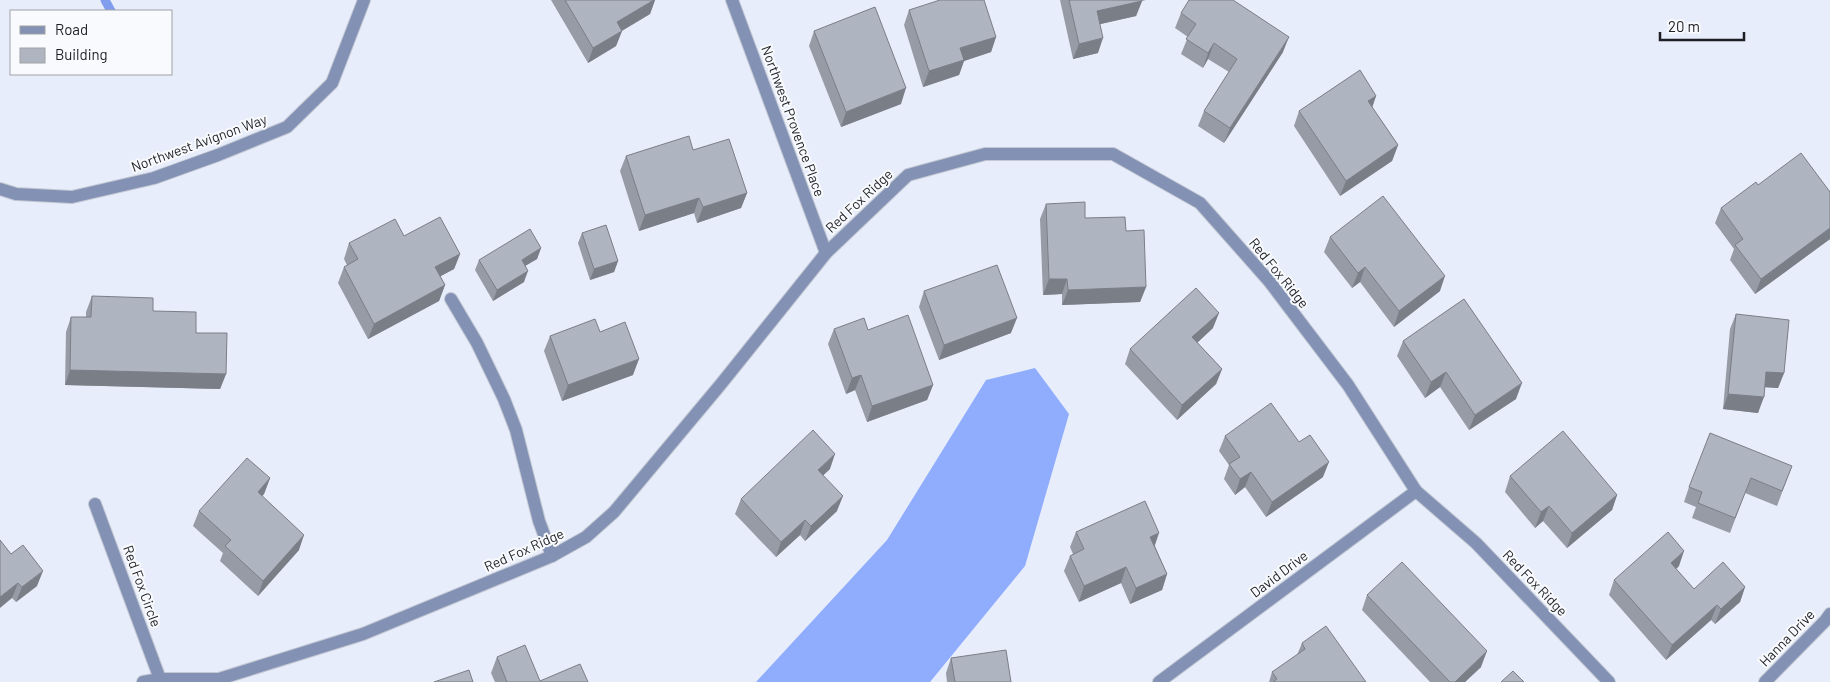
<svg xmlns="http://www.w3.org/2000/svg" width="1830" height="682" font-family="Barlow,sans-serif">
<style>
.forest{fill:#8facfd}
.lines{fill:none;stroke-linecap:round;stroke-linejoin:round}
.stream{stroke:#819eee;stroke-width:9}
.service-casing{stroke:#c3c8d3;stroke-width:14}
.minor-casing{stroke:#c3c8d3;stroke-width:14}
.service{stroke:#8391b4;stroke-width:12}
.minor{stroke:#8391b4;stroke-width:12}
.wall{fill:#969ba6}
.shaded-wall{fill:#7a7e87}
.building{fill:#afb4c1;stroke:#7a7e87}
.labels{text-anchor:middle;stroke-width:4;stroke-linejoin:round;paint-order:stroke}
.street-label{font-size:14px;fill:#1d1f24;stroke:#f9fafd}
</style>
<rect width="100%" height="100%" fill="#e7edfa"/>
<polygon class="forest" points="1035,368 1069,414 1025,566 930,682 756,682 887,540 986,380"/>
<g class="lines">
<polyline class="stream" points="105,0 111,11"/>
<defs>
<polyline id="service" points="451,299 477,343 504,399 516,430 539,521 552,556"/>
<g id="minor">
<polyline points="732,0 826,253"/>
<polyline points="0,189 16,194 72,197 154,178 218,155 287,127 332,83 364,0"/>
<polyline points="95,504 160,679"/>
<polyline points="143,682 160,679 219,679 363,634 552,556 586,537 614,512 721,384 826,253 908,175 985,154 1113,154 1200,203 1269,281 1348,385 1416,491 1476,543 1609,682"/>
<polyline points="1159,682 1416,491"/>
<polyline points="1765,682 1825,621 1830,614"/>
</g>
</defs>
<use href="#service" class="service-casing"/>
<use href="#minor" class="minor-casing"/>
<use href="#service" class="service"/>
<use href="#minor" class="minor"/>
</g>
<g class="wall">
<polygon points="551,0 655,0 650,14 622,31 616,46 588,63"/>
<polygon points="1060,0 1146,0 1142,1 1136,16 1100,24 1098,53 1073,59"/>
<polygon points="909,10 996,37 991,52 964,61 959,75 923,87 904,25"/>
<polygon points="1181,13 1283,52 1224,143 1198,126 1204,111 1229,72 1208,59 1203,68 1181,54 1188,37 1175,28"/>
<polygon points="814,31 901,104 841,127 809,46"/>
<polygon points="1376,96 1372,107 1398,145 1392,161 1340,196 1294,126 1299,111"/>
<polygon points="693,150 747,193 741,208 697,223 694,213 639,231 620,171 626,156"/>
<polygon points="1758,185 1830,192 1830,239 1755,294 1730,260 1734,249 1715,223 1721,208"/>
<polygon points="1046,204 1085,218 1126,231 1146,287 1140,302 1062,305 1062,294 1043,295 1040,219"/>
<polygon points="582,233 618,261 614,272 590,280 578,243"/>
<polygon points="404,236 460,254 454,269 440,276 445,285 439,301 368,339 338,283 344,267 347,265 344,259 349,243"/>
<polygon points="1330,237 1440,291 1394,327 1360,282 1352,288 1324,252"/>
<polygon points="541,248 537,259 525,266 524,282 493,301 475,270 479,260"/>
<polygon points="924,291 1011,333 939,360 919,307"/>
<polygon points="92,296 153,311 196,333 226,374 220,389 65,385 66,332 71,317 86,317 86,312"/>
<polygon points="1736,314 1784,373 1778,388 1765,387 1758,413 1723,409 1730,329"/>
<polygon points="1213,328 1197,343 1222,369 1216,384 1177,420 1125,364 1130,349"/>
<polygon points="834,329 868,330 933,385 927,400 867,422 855,390 846,394 828,344"/>
<polygon points="600,332 633,375 562,401 544,351 550,336"/>
<polygon points="1403,341 1516,399 1469,430 1440,387 1425,398 1397,356"/>
<polygon points="1225,436 1323,477 1266,517 1245,487 1235,495 1224,479 1229,465 1219,451"/>
<polygon points="1792,466 1777,506 1745,493 1730,533 1692,518 1696,507 1684,502 1689,487"/>
<polygon points="830,469 823,475 837,511 805,541 800,535 776,557 735,514 741,499"/>
<polygon points="1510,476 1617,495 1612,510 1567,548 1543,521 1535,528 1505,492"/>
<polygon points="270,478 264,494 262,496 299,550 258,596 220,561 223,553 193,526 199,511"/>
<polygon points="1076,532 1155,546 1167,574 1162,590 1130,604 1121,583 1079,602 1064,571 1070,556 1073,554 1070,547"/>
<polygon points="11,554 37,586 16,602 12,598"/>
<polygon points="1679,566 1676,569 1694,589 1745,587 1740,602 1715,624 1711,620 1666,660 1609,595 1614,580"/>
<polygon points="1367,595 1481,667 1465,682 1430,682 1362,610"/>
<polygon points="1302,643 1366,682 1269,682 1272,672 1297,655"/>
<polygon points="497,657 540,681 588,682 495,682 491,673"/>
<polygon points="951,658 1011,682 947,682 946,673"/>
</g>
<g class="shaded-wall">
<polygon points="654,0 655,0 650,14 611,37 617,22"/>
<polygon points="1142,1 1136,16 1092,26 1097,11"/>
<polygon points="622,31 616,46 588,63 593,48"/>
<polygon points="996,37 991,52 964,61 959,75 923,87 929,71 960,48"/>
<polygon points="1289,37 1283,52 1224,143 1230,128"/>
<polygon points="1103,38 1098,53 1073,59 1079,44"/>
<polygon points="1214,43 1208,59 1203,68 1208,53"/>
<polygon points="906,88 901,104 841,127 846,112"/>
<polygon points="1376,96 1371,111 1368,101"/>
<polygon points="1398,145 1392,161 1340,196 1346,181"/>
<polygon points="747,193 741,208 697,223 703,207"/>
<polygon points="699,198 694,213 639,231 645,215"/>
<polygon points="1830,228 1830,239 1755,294 1761,279"/>
<polygon points="541,248 537,259 518,270 522,260"/>
<polygon points="460,254 454,269 430,282 435,267"/>
<polygon points="618,261 614,272 590,280 594,269"/>
<polygon points="1365,267 1360,282 1352,288 1358,273"/>
<polygon points="528,271 524,282 493,301 497,290"/>
<polygon points="1445,276 1440,291 1394,327 1399,311"/>
<polygon points="1049,279 1067,279 1062,294 1043,295"/>
<polygon points="445,285 439,301 368,339 374,324"/>
<polygon points="1146,287 1140,302 1062,305 1068,290"/>
<polygon points="1219,313 1213,328 1187,352 1192,337"/>
<polygon points="1017,318 1011,333 939,360 944,345"/>
<polygon points="639,359 633,375 562,401 568,385"/>
<polygon points="1222,369 1216,384 1177,420 1182,405"/>
<polygon points="70,370 226,374 220,389 65,385"/>
<polygon points="1446,372 1440,387 1425,398 1431,382"/>
<polygon points="1766,372 1784,373 1778,388 1761,387"/>
<polygon points="861,375 855,390 846,394 852,378"/>
<polygon points="1522,383 1516,399 1469,430 1475,415"/>
<polygon points="933,385 927,400 867,422 872,406"/>
<polygon points="1728,394 1764,397 1758,413 1723,409"/>
<polygon points="835,454 830,469 813,485 818,470"/>
<polygon points="1329,462 1323,477 1266,517 1272,502"/>
<polygon points="1251,472 1245,487 1235,495 1240,479"/>
<polygon points="270,478 264,494 252,507 258,492"/>
<polygon points="1617,495 1612,510 1567,548 1572,533"/>
<polygon points="843,496 837,511 805,541 811,526"/>
<polygon points="1549,506 1543,521 1535,528 1541,512"/>
<polygon points="805,520 800,535 776,557 781,542"/>
<polygon points="1159,533 1154,548 1150,537"/>
<polygon points="304,535 299,550 258,596 263,581"/>
<polygon points="1684,551 1679,566 1666,578 1671,563"/>
<polygon points="1126,567 1121,583 1079,602 1084,586"/>
<polygon points="43,571 37,586 16,602 22,587"/>
<polygon points="1167,574 1162,590 1130,604 1136,588"/>
<polygon points="18,583 12,598 0,608 0,597"/>
<polygon points="1745,587 1740,602 1715,624 1721,609"/>
<polygon points="1717,605 1711,620 1666,660 1672,645"/>
<polygon points="1487,651 1481,667 1465,682 1455,682"/>
</g>
<g class="building">
<polygon points="565,0 654,0 617,22 622,31 593,48"/>
<polygon points="940,0 984,0 996,37 960,48 964,60 929,71 909,10"/>
<polygon points="1069,0 1142,0 1142,1 1097,11 1103,38 1079,44"/>
<polygon points="1189,0 1233,0 1289,37 1230,128 1204,111 1237,59 1214,43 1208,53 1186,39 1196,24 1181,13"/>
<polygon points="875,7 906,88 846,112 814,31"/>
<polygon points="1360,70 1376,96 1368,101 1398,145 1346,181 1299,111"/>
<polygon points="689,136 693,150 729,139 747,193 703,207 699,198 645,215 626,156"/>
<polygon points="1801,153 1830,192 1830,228 1761,279 1735,245 1743,239 1721,208 1756,182 1758,185"/>
<polygon points="1383,196 1445,276 1399,311 1365,267 1358,273 1330,237"/>
<polygon points="1085,202 1085,218 1125,217 1126,231 1144,230 1146,287 1068,290 1067,279 1049,279 1046,204"/>
<polygon points="440,217 460,254 435,267 445,285 374,324 344,267 358,259 349,243 395,219 404,236"/>
<polygon points="606,225 618,261 594,269 582,233"/>
<polygon points="530,229 541,248 522,260 528,271 497,290 479,260"/>
<polygon points="997,265 1017,318 944,345 924,291"/>
<polygon points="1196,288 1219,313 1192,337 1222,369 1182,405 1130,349"/>
<polygon points="92,296 153,298 153,311 196,312 196,333 227,333 226,374 70,370 71,317 91,317"/>
<polygon points="1464,299 1522,383 1475,415 1446,372 1431,382 1403,341"/>
<polygon points="1736,314 1789,320 1784,373 1766,372 1764,397 1728,394"/>
<polygon points="908,315 933,385 872,406 861,375 852,378 834,329 864,318 868,330"/>
<polygon points="595,319 600,332 625,322 639,359 568,385 550,336"/>
<polygon points="1271,403 1299,442 1310,435 1329,462 1272,502 1251,472 1240,479 1229,464 1240,457 1225,436"/>
<polygon points="813,430 835,454 818,470 843,496 811,526 805,520 781,542 741,499"/>
<polygon points="1563,431 1617,495 1572,533 1549,506 1541,512 1510,476"/>
<polygon points="1710,433 1792,466 1782,491 1751,478 1735,518 1698,503 1702,492 1689,487"/>
<polygon points="247,458 270,478 258,492 304,535 263,581 225,546 231,540 199,511"/>
<polygon points="1145,501 1159,533 1150,537 1167,574 1136,588 1126,567 1084,586 1070,556 1084,549 1076,532"/>
<polygon points="1668,532 1684,551 1671,563 1694,589 1723,562 1745,587 1721,609 1717,605 1672,645 1614,580"/>
<polygon points="0,540 11,554 23,545 43,571 22,587 18,583 0,597"/>
<polygon points="1402,562 1487,651 1455,682 1450,682 1367,595"/>
<polygon points="1326,626 1366,682 1273,682 1277,679 1272,672 1305,649 1302,643"/>
<polygon points="525,645 540,681 580,664 588,682 507,682 497,657"/>
<polygon points="1006,650 1011,682 955,682 951,658"/>
<polygon points="469,670 473,682 434,682"/>
<polygon points="1513,671 1524,682 1501,682"/>
</g>
<g class="labels">
<g class="street-label">
<text transform="translate(793 121) rotate(70)" y="5">Northwest Provence Place</text>
<text transform="translate(199 143) rotate(-20)" y="5">Northwest Avignon Way</text>
<text transform="translate(859 201) rotate(-43)" y="5">Red Fox Ridge</text>
<text transform="translate(1279 273) rotate(51)" y="5">Red Fox Ridge</text>
<text transform="translate(524 550) rotate(-24)" y="5">Red Fox Ridge</text>
<text transform="translate(1279 574) rotate(-37)" y="5">David Drive</text>
<text transform="translate(1535 583) rotate(46)" y="5">Red Fox Ridge</text>
<text transform="translate(142 586) rotate(70)" y="5">Red Fox Circle</text>
<text transform="translate(1787 638) rotate(-46)" y="5">Hanna Drive</text>
</g>
</g>
<rect x="10" y="10" width="162" height="65" fill="#f9fafd" stroke="#a1a2a6"/>
<rect x="20" y="26" width="25" height="8" fill="#8391b4" stroke="#a1a2a6"/>
<text x="55" y="35" font-size="15" fill="#1d1f24">Road</text>
<rect x="20" y="48" width="25" height="15" fill="#afb4c1" stroke="#a1a2a6"/>
<text x="55" y="60" font-size="15" fill="#1d1f24">Building</text>
<path d="M1660 32v8h84v-8" fill="none" stroke="#1d1f24" stroke-width="2.5"/>
<text x="1668" y="32" font-size="15" fill="#1d1f24" stroke="#f9fafd" stroke-width="4" paint-order="stroke">20 m</text>
</svg>
